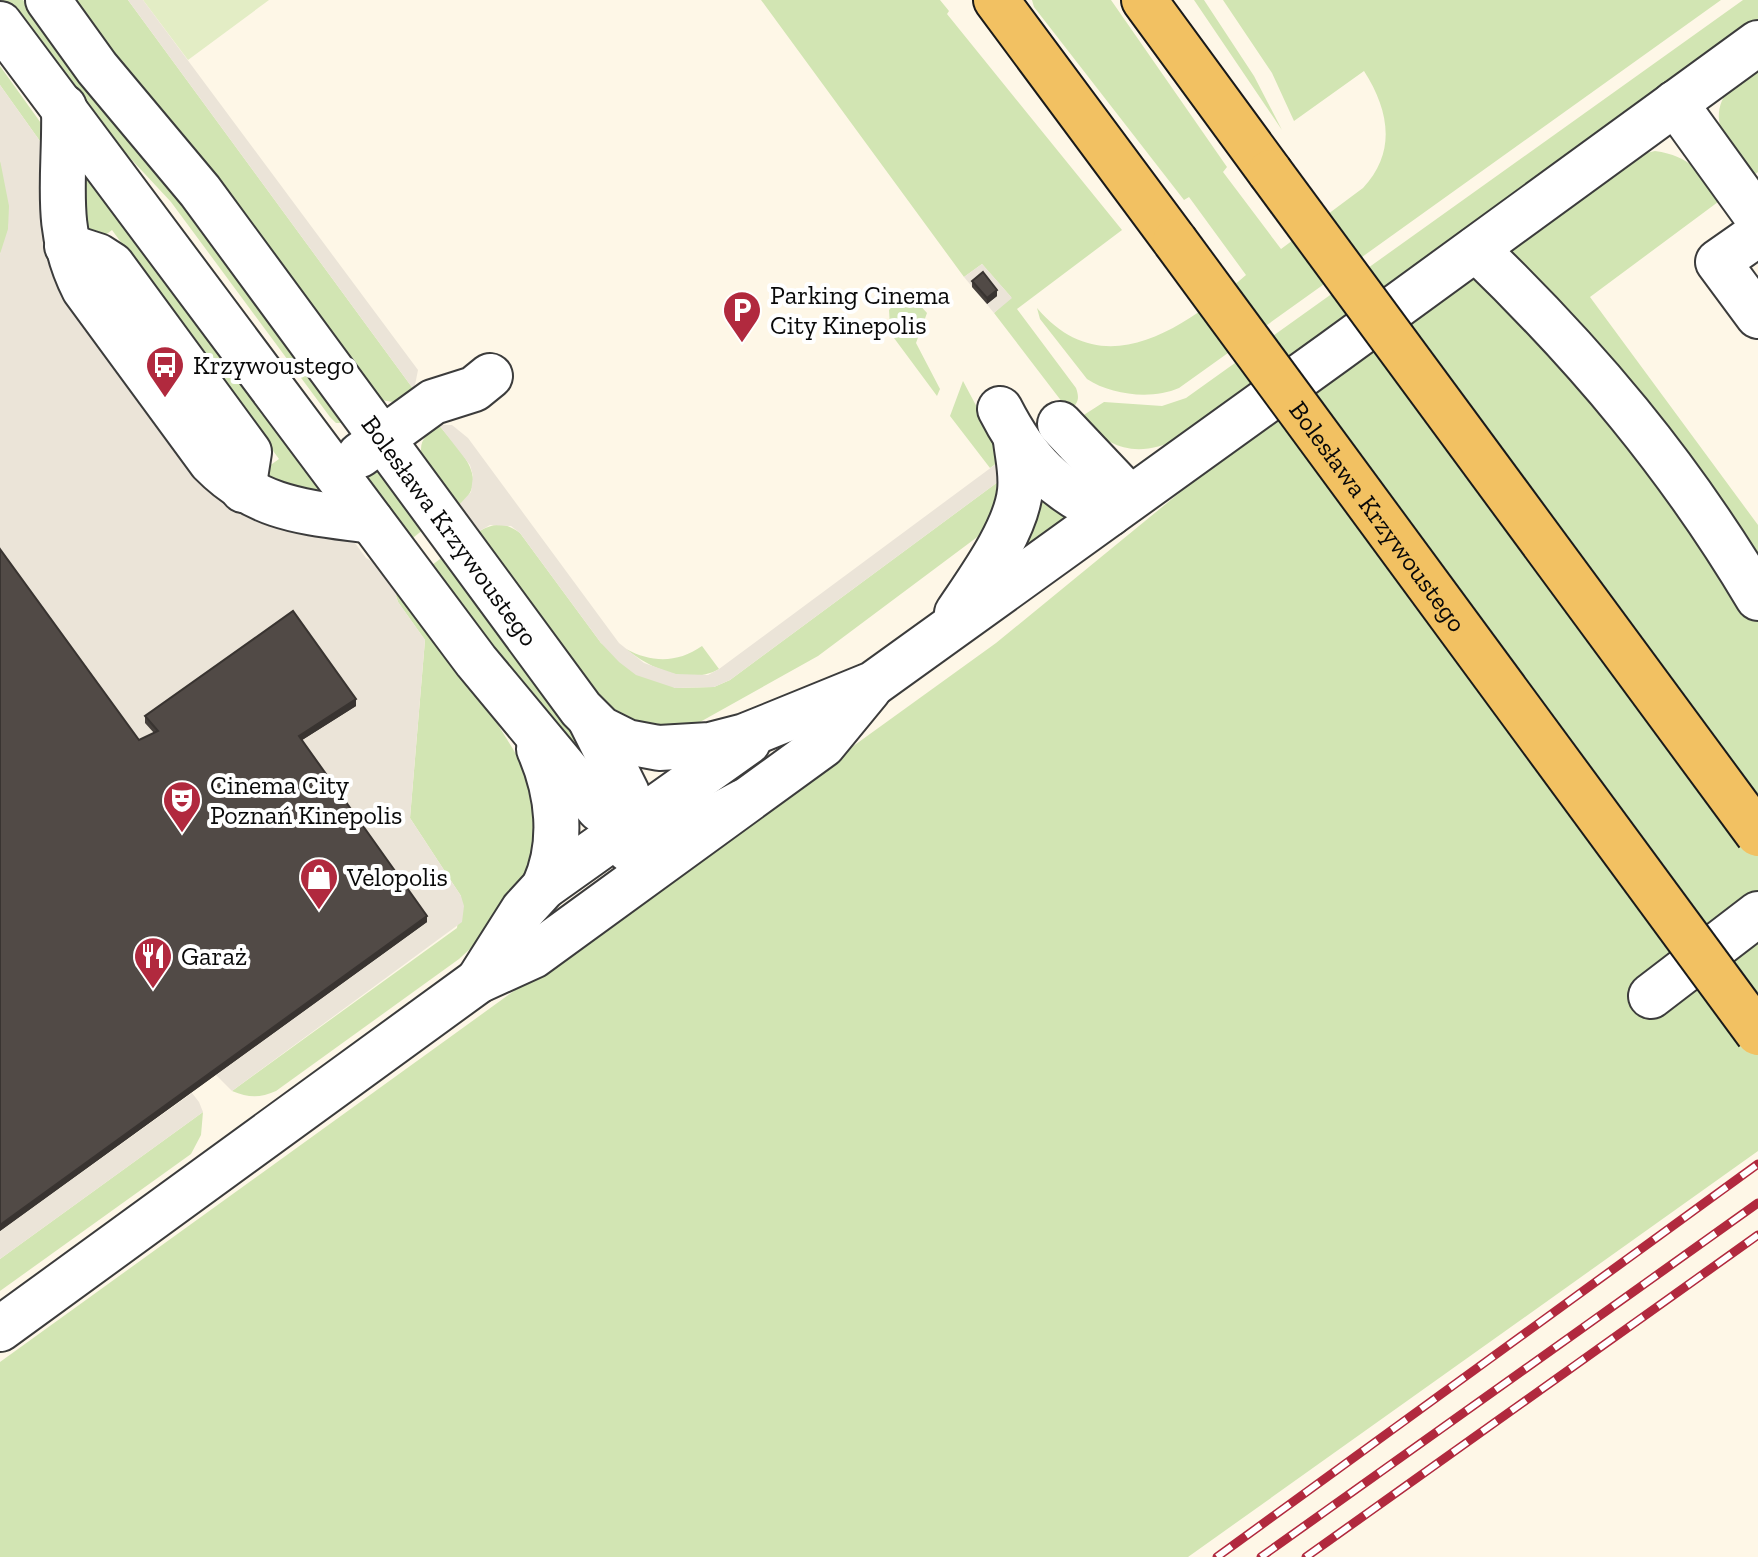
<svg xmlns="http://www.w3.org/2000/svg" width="1758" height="1557" font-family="'Zilla Slab',serif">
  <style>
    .green { fill: #d2e5b3 }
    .pitch { fill: #e3edc5 }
    .plaza { fill: #ebe4d8 }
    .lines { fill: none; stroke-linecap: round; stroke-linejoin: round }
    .minor-casing { stroke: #3c3c3c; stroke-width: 48 }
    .major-casing { stroke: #1a1a1a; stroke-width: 48 }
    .minor { stroke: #fff; stroke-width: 44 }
    .major { stroke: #f2c162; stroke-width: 44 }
    .rail-casing { stroke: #b1293e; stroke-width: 9 }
    .rail { stroke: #fff; stroke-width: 6; stroke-dasharray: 18; stroke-linecap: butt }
    .major-bridge-casing { stroke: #1a1a1a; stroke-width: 48; stroke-linecap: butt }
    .major-bridge { stroke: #f2c162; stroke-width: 44 }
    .wall { fill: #46403c }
    .shaded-wall { fill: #393431 }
    .building { fill: #514a46; stroke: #393431; stroke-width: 2 }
    .labels { text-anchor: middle; stroke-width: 8; stroke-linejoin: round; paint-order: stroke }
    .poi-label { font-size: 26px; fill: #090909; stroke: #fff; text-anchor: start }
    .street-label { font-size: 26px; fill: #090909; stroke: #fff }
  </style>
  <rect width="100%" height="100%" fill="#fef7e7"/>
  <!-- green -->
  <path class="green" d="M1,0H23L80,79L182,199L343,423H336L330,417L171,202L63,86Z
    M71,0H128L414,390L399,403L381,400L111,55Z
    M761,0H940L949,11L947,14L1122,230L1017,309L1076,388C1080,399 1078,404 1069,411L994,313L1011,297L982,264L964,277Z
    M1032,0H1111L1227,167L1223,172L1281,249L1363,188C1397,152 1389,110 1364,71L1294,121L1272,73L1223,0H1721L1179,388C1152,400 1111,395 1087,379L1040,319L1037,308C1104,387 1185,327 1246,275L1189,197L1184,200L1034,7Z
    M1194,0H1204L1254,76L1282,130Z
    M1743,0H1758V19L1184,437C1135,459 1117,450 1076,420L1104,402L1162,406L1186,398Z
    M0,66L43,126L47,151L0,85Z
    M1758,66V172L1749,179C1730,151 1702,117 1732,86C1740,78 1750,72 1758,66Z
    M1655,151C1691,156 1700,173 1722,199L1590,297L1758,525V1151L1188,1557H0V1362L996,643L1222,458L1638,155Z
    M82,153L339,502L258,474L279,459L112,230L91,246L85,237Z
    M0,160C10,187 15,229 0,254Z
    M897,301L918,303L927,313L916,343L940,389L937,396L894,338L890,327L889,310Z
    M963,381L1004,458L990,468L950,416Z
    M439,425C458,450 494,479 457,507L423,460C417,442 425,435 439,425Z
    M372,470H378L424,529L409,541L366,479Z
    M1010,473L992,526L818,656L700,722L675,729L626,720L608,708L592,691L476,533C493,523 504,521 520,533L601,643L675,688L714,687L730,680Z
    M1030,488L1071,515L1020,553Z
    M444,556L603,771L619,805L428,568Z
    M399,587L442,634L532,780L544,811L521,902L459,959L276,1091C260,1098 249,1098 232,1091L457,928L461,896L410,818L425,640L398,602L396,596Z
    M702,646L719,669C689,686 651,669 626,649C652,663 678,663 702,646Z
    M203,1112L201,1135L191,1154L0,1291V1259Z"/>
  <!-- pitch -->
  <path class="pitch" d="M143,0H269L188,60Z"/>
  <!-- plaza -->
  <path class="plaza" d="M128,0H143L418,370L414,390Z
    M0,85L47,151L50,174L211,486L347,532L366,558L375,563L380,562L399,587L396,596L398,602L425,640L410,818L461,896L464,906L462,922L232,1091L216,1075L427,922L158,737L139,746L0,555V254L8,229L9,206L0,160Z
    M982,264L1012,298L994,313L964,277Z
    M439,425H452L468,438L619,643L644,663L676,674L708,675L719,669L1004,458L1010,473L730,680L714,687L675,688L636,675L619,662L601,643L520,533L511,526L490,525L476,533L457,507L471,492L473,476L470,465Z
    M192,1093L199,1102L203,1112L0,1259V1231Z"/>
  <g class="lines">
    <defs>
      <g id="minor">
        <path id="s1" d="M48,0L97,68L200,191L581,709L601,729L627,742L659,748L710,745L745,736L873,684L1334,352L1758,43"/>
        <path d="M0,24L476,661L599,809L629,826L675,828L711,819L743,802"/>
        <path d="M1675,103L1758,218"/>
        <path d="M64,107C66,175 52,226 84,289L211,462C259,511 307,512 371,521"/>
        <path d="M1758,234L1718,262L1758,316"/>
        <path d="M67,246L98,256L112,265L249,452L243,490"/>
        <path d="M1476,249C1587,356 1679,465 1758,598"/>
        <path d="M1000,409C1026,460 1055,491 1109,514"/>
        <path d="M1060,424L1130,498"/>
        <path d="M360,455L433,402L474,389L490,376"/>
        <path d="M957,613C979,580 1016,530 1020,491C1022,473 1018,458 1016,441"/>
        <path d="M591,721L627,793L629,850"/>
        <path d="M539,749C558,792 564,843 544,887"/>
        <path d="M478,981L523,910L544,887L748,742"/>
        <path d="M1651,996L1758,914"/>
        <path d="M0,1329L478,981L533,956L823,745L869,689"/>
      </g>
      <path id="major" d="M996,0L1175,241
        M1144,0L1270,172"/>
    </defs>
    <!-- minor casing -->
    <use href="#minor" class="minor-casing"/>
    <!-- major casing -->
    <use href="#major" class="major-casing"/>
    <!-- minor -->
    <use href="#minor" class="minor"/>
    <!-- major -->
    <use href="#major" class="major"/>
    <defs>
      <path id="rail" d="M1217,1557L1758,1164
        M1261,1557L1758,1203
        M1306,1557L1758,1235"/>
    </defs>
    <!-- rail casing -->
    <use href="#rail" class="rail-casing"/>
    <!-- rail -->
    <use href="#rail" class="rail"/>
    <defs>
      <g id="major-bridge">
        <path d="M1270,172L1758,834"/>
        <path id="s2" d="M1175,241L1758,1033"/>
      </g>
    </defs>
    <!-- major-bridge casing -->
    <use href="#major-bridge" class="major-bridge-casing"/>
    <!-- major-bridge -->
    <use href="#major-bridge" class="major-bridge"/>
  </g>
  <!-- wall -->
  <path class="wall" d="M972,281L997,296L987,304L972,287Z
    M0,549L139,740L154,733L145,723V716L356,706L302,740L427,922L0,1231Z"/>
  <!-- shaded-wall -->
  <path class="shaded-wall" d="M997,290V296L987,304V298Z
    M356,699V706L299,742V736Z
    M427,916V922L0,1231V1225Z"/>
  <!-- building -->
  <path class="building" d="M983,272L997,290L987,298L972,281Z
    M0,549L139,740L158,731L145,716L293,611L356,699L299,736L427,916L0,1225Z"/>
  <!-- icons -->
  <defs>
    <symbol id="parking-pin" viewBox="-11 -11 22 30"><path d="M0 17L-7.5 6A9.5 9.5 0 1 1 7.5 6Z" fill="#b1293e" stroke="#fff"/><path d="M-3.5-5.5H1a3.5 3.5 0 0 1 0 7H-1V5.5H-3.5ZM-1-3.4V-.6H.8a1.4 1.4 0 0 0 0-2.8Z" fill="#fff"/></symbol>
    <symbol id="bus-pin" viewBox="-11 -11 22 30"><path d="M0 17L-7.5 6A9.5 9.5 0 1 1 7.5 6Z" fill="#b1293e" stroke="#fff"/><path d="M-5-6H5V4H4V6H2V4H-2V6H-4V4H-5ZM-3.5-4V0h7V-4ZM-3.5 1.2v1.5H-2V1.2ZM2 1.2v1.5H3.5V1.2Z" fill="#fff"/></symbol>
    <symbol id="theatre-pin" viewBox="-11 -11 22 30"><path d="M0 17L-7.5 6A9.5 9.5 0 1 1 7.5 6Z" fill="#b1293e" stroke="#fff"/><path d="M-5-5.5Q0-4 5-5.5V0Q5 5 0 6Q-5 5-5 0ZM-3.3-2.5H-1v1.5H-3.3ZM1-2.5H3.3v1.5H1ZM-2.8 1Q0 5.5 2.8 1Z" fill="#fff"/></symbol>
    <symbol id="shop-pin" viewBox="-11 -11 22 30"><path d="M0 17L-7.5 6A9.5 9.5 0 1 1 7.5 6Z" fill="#b1293e" stroke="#fff"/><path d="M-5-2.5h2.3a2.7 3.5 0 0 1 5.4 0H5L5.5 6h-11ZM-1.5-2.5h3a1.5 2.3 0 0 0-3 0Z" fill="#fff"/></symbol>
    <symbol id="restaurant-pin" viewBox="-11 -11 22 30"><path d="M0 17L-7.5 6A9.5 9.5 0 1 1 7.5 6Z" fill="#b1293e" stroke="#fff"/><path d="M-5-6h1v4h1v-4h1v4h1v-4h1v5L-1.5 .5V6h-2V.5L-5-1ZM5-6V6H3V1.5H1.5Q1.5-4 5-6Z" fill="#fff"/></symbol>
  </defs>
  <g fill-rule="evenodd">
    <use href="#parking-pin" x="720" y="288" width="44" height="60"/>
    <use href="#bus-pin" x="143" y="343" width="44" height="60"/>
    <use href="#theatre-pin" x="160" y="778" width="44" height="60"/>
    <use href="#shop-pin" x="297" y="855" width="44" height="60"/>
    <use href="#restaurant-pin" x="131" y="934" width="44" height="60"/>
  </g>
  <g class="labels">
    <!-- poi labels -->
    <g class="poi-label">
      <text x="770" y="304">Parking Cinema<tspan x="770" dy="30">City Kinepolis</tspan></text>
      <text x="193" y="374">Krzywoustego</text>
      <text x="210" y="794">Cinema City<tspan x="210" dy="30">Poznań Kinepolis</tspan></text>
      <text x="347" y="886">Velopolis</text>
      <text x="181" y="965">Garaż</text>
    </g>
    <!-- street labels -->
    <g class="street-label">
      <text dy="9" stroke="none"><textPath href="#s2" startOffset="342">Bolesława Krzywoustego</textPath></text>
      <text dy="9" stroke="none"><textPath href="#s1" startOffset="666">Bolesława Krzywoustego</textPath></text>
    </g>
  </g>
</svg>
